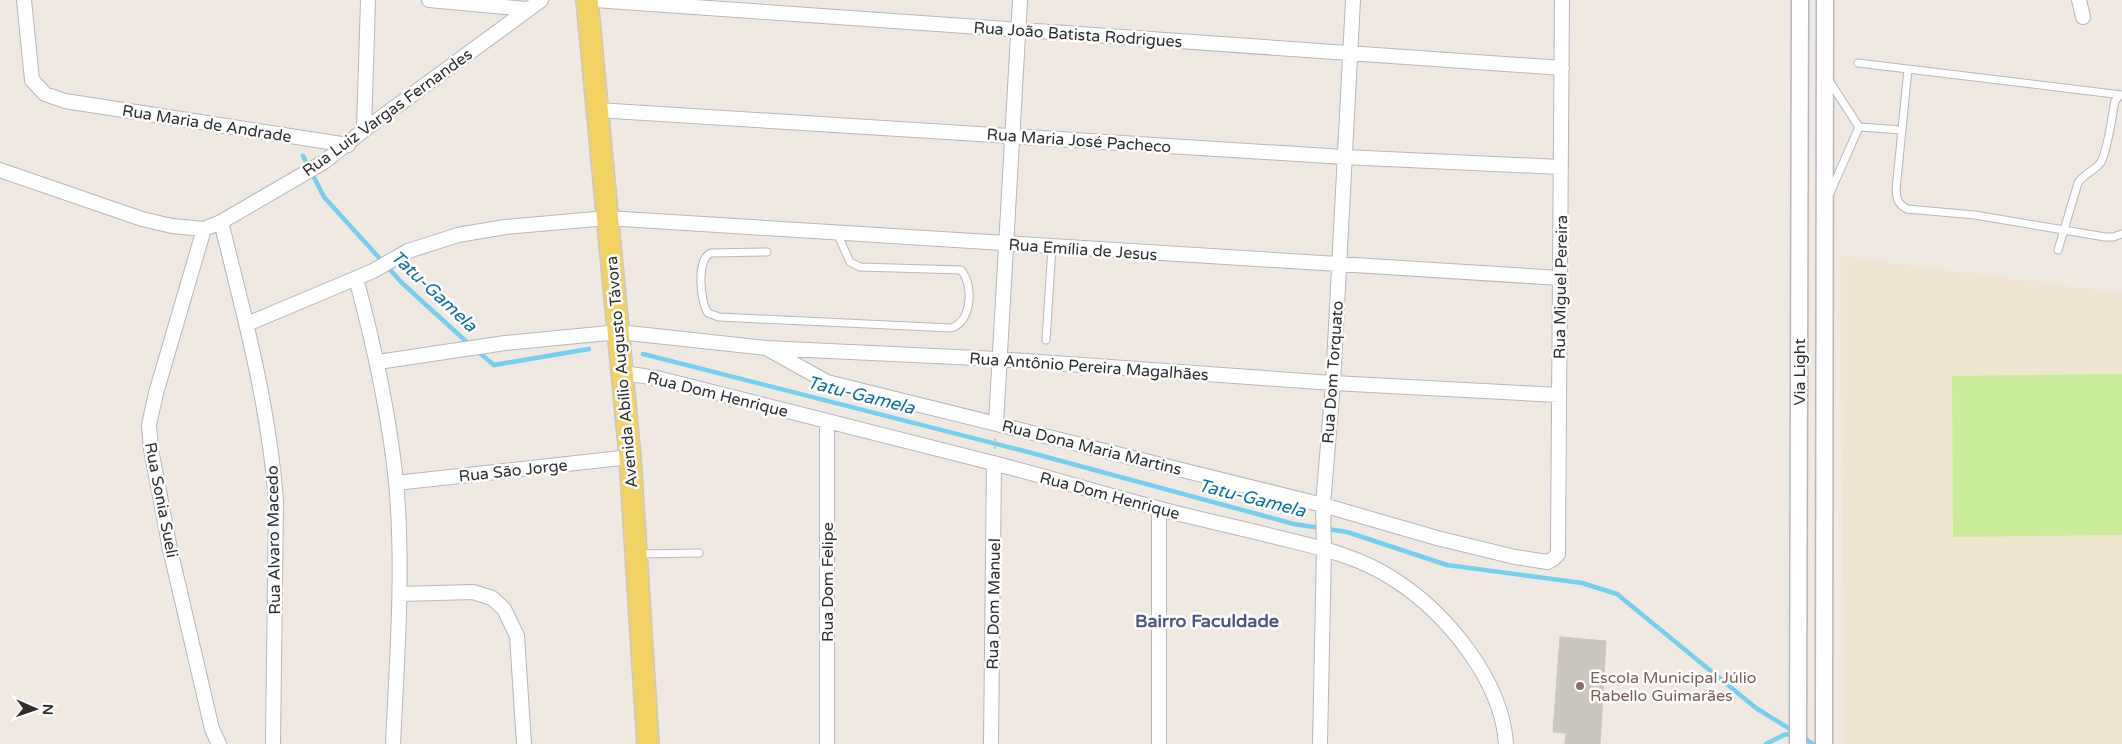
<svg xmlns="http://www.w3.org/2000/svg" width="2122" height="744" font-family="'Varela Round',sans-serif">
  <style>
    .education { fill: #f0e6d1 }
    .pitch { fill: #c9ec9a }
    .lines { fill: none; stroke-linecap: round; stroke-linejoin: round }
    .stream { stroke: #75cff0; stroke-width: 4.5 }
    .building { fill: #cbc7bf; stroke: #cbc5ba }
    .service-casing { stroke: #b4b7c1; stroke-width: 9 }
    .minor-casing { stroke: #b4b7c1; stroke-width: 16 }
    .tertiary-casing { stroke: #b4b7c1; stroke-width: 19 }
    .primary-casing { stroke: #c9c9c9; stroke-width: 24 }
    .path { stroke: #c9c9c9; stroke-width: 2.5; stroke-dasharray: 4 2.5; stroke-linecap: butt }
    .service { stroke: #fff; stroke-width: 7 }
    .minor { stroke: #fff; stroke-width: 14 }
    .tertiary { stroke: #fff; stroke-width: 16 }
    .primary { stroke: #f2d163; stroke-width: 21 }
    .education-dot { fill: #8d6e63; stroke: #fff; stroke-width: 2 }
    .labels { text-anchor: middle; stroke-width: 5; stroke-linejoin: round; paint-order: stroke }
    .street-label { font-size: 16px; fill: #2e2e2e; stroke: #fff }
    .education-label { font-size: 16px; fill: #785e54; stroke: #fff; text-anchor: start }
    .water-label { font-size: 18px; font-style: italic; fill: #0d6fa3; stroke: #fff }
    .neighbourhood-label { font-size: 18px; font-weight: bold; fill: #4d5680; stroke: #fff }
  </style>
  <rect width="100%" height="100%" fill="#efe9e1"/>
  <!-- education -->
  <path class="education" d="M1841,256L2122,293V744H1843Z"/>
  <!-- pitch -->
  <path class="pitch" d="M2122,374V535L1953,537L1952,376Z"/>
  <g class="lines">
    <!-- stream -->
    <path class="stream" d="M303,156L324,197L402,283L469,344
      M477,351L494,365L589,349
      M643,354L1028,452L1294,524L1347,532L1447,565L1582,583L1617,594L1756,708L1793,731
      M1802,737L1813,744
      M1766,744L1786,734L1794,737"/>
  </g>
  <!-- building -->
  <path class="building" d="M1560,637L1606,641L1600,744H1565L1566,733L1553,732Z"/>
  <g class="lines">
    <defs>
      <path id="service" d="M1858,63L2122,95
        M1908,69L1896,190C1897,200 1898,204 1907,209L1975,215L2105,237H2113L2122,234
        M1828,79L1859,127
        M1859,127L1902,130
        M1830,193L1859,127
        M2058,250L2078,183C2084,173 2095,171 2101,162C2108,149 2112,116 2115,101L2120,95
        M767,252L711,253C696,259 700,302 708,313L719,317L951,328C972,322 974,285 961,270L860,267L850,262L837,233
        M1046,340L1052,247
        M639,554L699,553"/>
      <path id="minor" d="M24,0L32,80L45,94L65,101L348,145
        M429,0L526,9
        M595,0L1562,68
        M2079,0L2083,17
        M597,110L1344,157L1561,167
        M364,130L368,0
        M0,170L142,219L172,226L204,229L221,222L324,162L364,130L541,0
        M221,222C244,314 269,406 276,501L273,744
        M204,229L156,393L149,425L151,449L170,549L212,729L219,744
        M356,278C374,345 389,413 396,482C404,569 397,657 393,744
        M247,324L373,271L408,251L458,235L505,227L607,218L1560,278
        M766,348L827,382L1323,505L1437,538L1515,557L1548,562L1553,559L1558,554V543L1562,0
        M378,362L505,343L619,332L766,348L998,359L1333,383L1559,395
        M623,373L657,378C769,406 881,434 993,463C1048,477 1102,494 1157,508C1197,519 1237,527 1276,537C1317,547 1359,556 1395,580C1446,613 1502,680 1506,744
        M996,423L1020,0
        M396,483L630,457
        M400,594L473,592L492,598L504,609L517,636L524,744
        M827,744V421
        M991,744L994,463
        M1159,744V509
        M1320,744L1324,548L1323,505L1333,383L1353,0"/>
      <path id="tertiary" d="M1798,744L1800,0
        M1824,744L1825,0"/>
      <path id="primary" d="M587,0L630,457L648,744"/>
    </defs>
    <!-- service casing -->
    <use href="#service" class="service-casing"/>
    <!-- minor casing -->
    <use href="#minor" class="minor-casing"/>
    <!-- tertiary casing -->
    <use href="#tertiary" class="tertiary-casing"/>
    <!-- primary casing -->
    <use href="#primary" class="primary-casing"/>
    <!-- path -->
    <path class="path" d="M995,449V437"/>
    <!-- service -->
    <use href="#service" class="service"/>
    <!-- minor -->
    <use href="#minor" class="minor"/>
    <!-- tertiary -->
    <use href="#tertiary" class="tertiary"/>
    <!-- primary -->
    <use href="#primary" class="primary"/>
  </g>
  <!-- markers -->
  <circle class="education-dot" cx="1580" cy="686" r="5"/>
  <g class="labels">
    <!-- street labels -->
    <g class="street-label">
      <text transform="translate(1078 34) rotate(4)" y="6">Rua João Batista Rodrigues</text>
      <text transform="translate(387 112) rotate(-36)" y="6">Rua Luiz Vargas Fernandes</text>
      <text transform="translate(207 123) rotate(9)" y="6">Rua Maria de Andrade</text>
      <text transform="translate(1079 140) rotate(4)" y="6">Rua Maria José Pacheco</text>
      <text transform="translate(1083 249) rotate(4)" y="6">Rua Emília de Jesus</text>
      <text transform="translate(1560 287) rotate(-89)" y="6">Rua Miguel Pereira</text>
      <text transform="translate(1089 366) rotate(4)" y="6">Rua Antônio Pereira Magalhães</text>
      <text transform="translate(621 372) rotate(-95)" y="6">Avenida Abílio Augusto Távora</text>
      <text transform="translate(1332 372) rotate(-86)" y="6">Rua Dom Torquato</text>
      <text transform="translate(1799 372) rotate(-90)" y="6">Via Light</text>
      <text transform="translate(718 394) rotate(14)" y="6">Rua Dom Henrique</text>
      <text transform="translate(1092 447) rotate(14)" y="6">Rua Dona Maria Martins</text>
      <text transform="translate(513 470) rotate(-6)" y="6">Rua Sāo Jorge</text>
      <text transform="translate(1110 495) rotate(15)" y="6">Rua Dom Henrique</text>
      <text transform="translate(162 500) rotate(79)" y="6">Rua Sonia Sueli</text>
      <text transform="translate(273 540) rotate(-91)" y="6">Rua Alvaro Macedo</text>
      <text transform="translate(827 582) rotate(-90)" y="6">Rua Dom Felipe</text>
      <text transform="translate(993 604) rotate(-89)" y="6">Rua Dom Manuel</text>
    </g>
    <!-- education labels -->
    <g class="education-label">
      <text x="1590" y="683">Escola Municipal Júlio<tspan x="1590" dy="18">Rabello Guimarães</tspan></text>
    </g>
    <!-- water labels -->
    <g class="water-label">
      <text transform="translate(434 291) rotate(43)" y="6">Tatu-Gamela</text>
      <text transform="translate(861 395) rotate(14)" y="6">Tatu-Gamela</text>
      <text transform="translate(1252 498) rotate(14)" y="6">Tatu-Gamela</text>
    </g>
    <!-- neighbourhood labels -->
    <g class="neighbourhood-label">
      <text x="1207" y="627">Bairro Faculdade</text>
    </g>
  </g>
  <!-- north arrow -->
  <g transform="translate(35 709) rotate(92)" stroke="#ffffff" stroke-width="4" paint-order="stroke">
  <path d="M0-4L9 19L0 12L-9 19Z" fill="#2e2e2e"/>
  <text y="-8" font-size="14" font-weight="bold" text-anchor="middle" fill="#2e2e2e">N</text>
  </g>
</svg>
